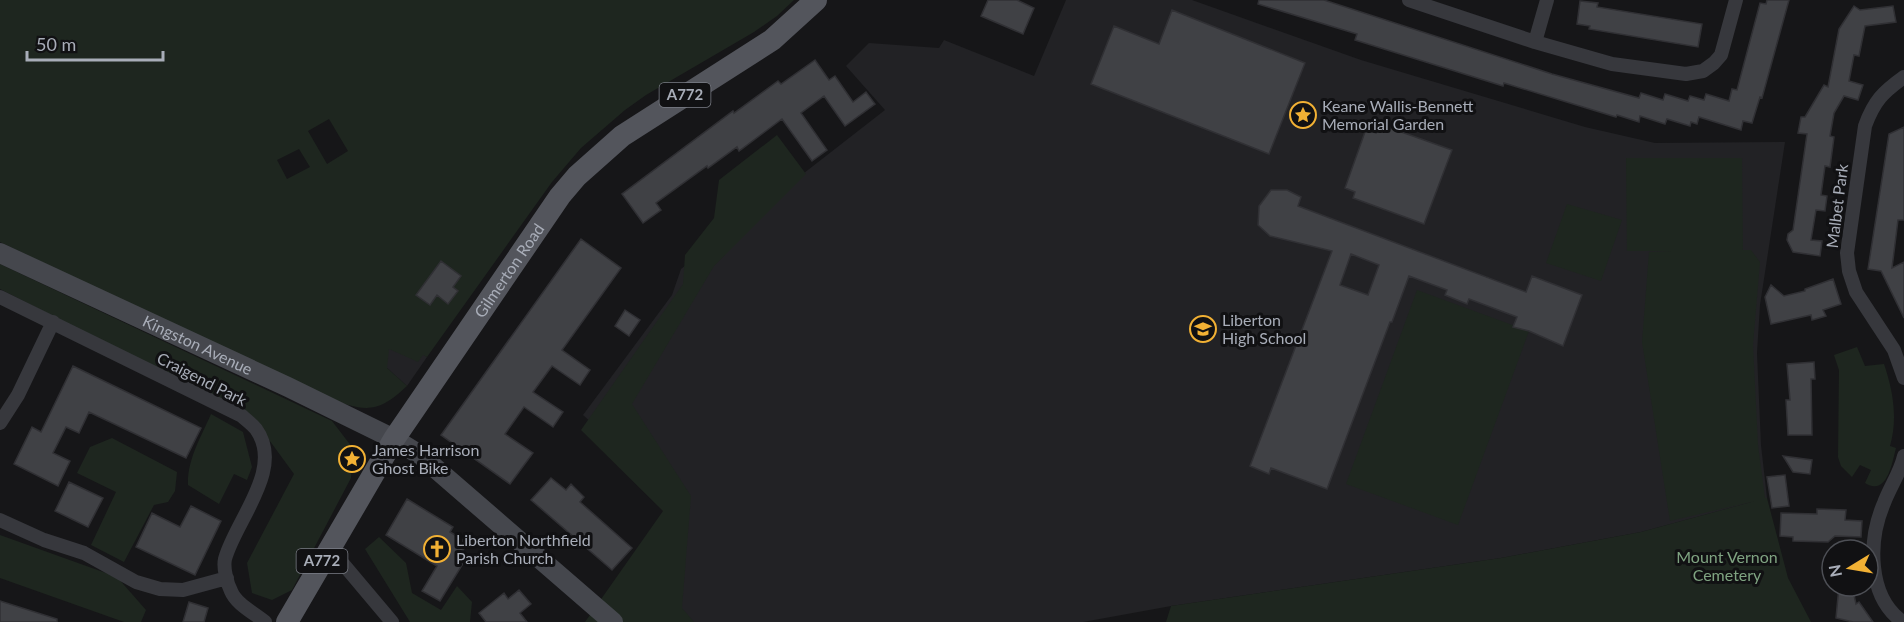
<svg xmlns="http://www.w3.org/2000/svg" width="1904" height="622" font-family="Lato,sans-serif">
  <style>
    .built { fill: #222225 }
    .green { fill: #1e261f; fill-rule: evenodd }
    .building { fill: #404145; stroke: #303034; stroke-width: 1.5; fill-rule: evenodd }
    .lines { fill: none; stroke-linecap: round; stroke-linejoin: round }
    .street { stroke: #37383d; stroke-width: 14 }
    .secondary { stroke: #45474d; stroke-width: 20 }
    .primary { stroke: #53555c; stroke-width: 22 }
    .labels { text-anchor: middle; stroke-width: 6; stroke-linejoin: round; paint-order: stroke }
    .shield { fill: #111113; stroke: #7b7e86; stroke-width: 1.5 }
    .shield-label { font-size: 15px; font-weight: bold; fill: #a8adb8 }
    .poi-label { font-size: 16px; fill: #a8adb8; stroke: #111113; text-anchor: start }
    .street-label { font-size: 16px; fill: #a8adb8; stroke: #111113 }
    .park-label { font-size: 16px; fill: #7fa381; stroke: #111113 }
  </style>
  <rect width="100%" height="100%" fill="#161618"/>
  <!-- built -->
  <path class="built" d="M1066,0H1192L1361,60L1585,127L1655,143L1785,142L1760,305L1757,353L1761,445L1767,498L1641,532L1501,558L1171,606L1083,622H667L675,499L583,415L672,295L681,269L885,110L846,66L869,43L939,48L944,40L1034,76Z
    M395,333L427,357L407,386L377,359Z"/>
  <!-- green -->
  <path class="green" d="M0,0H794L777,16L754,32L646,95L625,110L581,148L552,182L427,357L423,355L418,362L389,349L387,368L407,386C376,415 365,411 327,398L0,242ZM329,119L348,151L327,164L308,131ZM299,149L310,167L287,179L277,160Z
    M777,135L806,174L714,266L632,404L691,496L682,608L694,622H585L663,511L581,430L683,284L685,255L714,218L719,180Z
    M1626,158H1742L1743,250H1751L1760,262L1753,345L1758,445L1765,498H1767L1788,578L1811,622H1166L1171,606L1501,558L1641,532L1755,501L1670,521L1642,342L1649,252L1671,251H1627Z
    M1567,204L1622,220L1601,281L1546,263Z
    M0,264L332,421L352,447L351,478L292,590L272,600L252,593L247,563L294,474L253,418L0,289Z
    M1417,290L1529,331L1458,525L1346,484Z
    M1857,347L1865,366L1884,364C1893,390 1898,419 1890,446L1896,448C1892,463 1887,497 1865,483L1871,470L1860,465L1852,477L1841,466L1838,457L1839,370L1834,355Z
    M211,414L243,432L252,467L247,480L234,474L219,504L188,485C187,460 201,437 211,414Z
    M112,438L177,472L175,491L168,502L154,505L124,562L91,545L116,492L77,473L90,447Z
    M0,535L117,577L146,610L141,622H124L0,578Z
    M379,537L406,563L412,593L441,610L457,586L472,602L470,622H410L365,549Z"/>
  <!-- building -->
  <path class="building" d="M988,0H1017L1034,8L1023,34L981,16Z
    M1259,0H1324L1552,74L1639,98L1641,93L1663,100L1665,94L1688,101L1690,96L1704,100L1706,94L1729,101L1732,89L1737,90L1760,3L1766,4L1767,0H1789L1762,98L1760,97L1752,123L1743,121L1741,130L1699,117L1697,124L1691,122L1690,126L1667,119L1665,124L1640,116L1639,122L1617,115L1616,117L1504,83L1503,86L1355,40L1357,34L1258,4Z
    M1580,1L1598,3L1597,7L1702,24L1698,47L1589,29L1590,26L1577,24Z
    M1854,6L1860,10L1893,6L1896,22L1865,26L1859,56L1854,55L1849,81L1863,85L1858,100L1844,96L1834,113L1830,136L1834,137L1830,167L1825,166L1821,195L1827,196L1825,211L1816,210L1811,240L1822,241L1820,256L1793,252L1787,240L1788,234L1793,230L1807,134L1798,133L1801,117H1805L1824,85L1828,87L1839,29Z
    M1172,10L1305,63L1269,154L1091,84L1114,26L1159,44Z
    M815,60L829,80L835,76L853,102L866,92L875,104L845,126L824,96L801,113L827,150L812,161L782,119L739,151L737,147L708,168L707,166L656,203L661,210L643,223L622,194L733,111L734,113L778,81L781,84Z
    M1379,124L1452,150L1424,224L1353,198L1355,192L1345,188L1366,129L1376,133Z
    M1904,127V220H1898L1892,268L1904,262V318L1881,271L1868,269L1889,134Z
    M1271,190H1287L1301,197L1298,206L1526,292L1532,276L1582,295L1563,346L1529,331L1513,327L1517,317L1469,299L1467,304L1445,295L1447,290L1409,276L1392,322H1390L1327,489L1271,468L1269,474L1250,466L1332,251L1270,236L1258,225L1259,206ZM1351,254L1379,265L1368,295L1340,285Z
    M581,239L621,268L562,350L590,370L580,385L552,366L533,392L563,412L553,427L524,407L505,434L533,453L510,484L441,435Z
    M441,261L461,276L453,287L458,291L448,304L437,295L430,305L416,295Z
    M1833,279L1841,304L1823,310L1826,316L1812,320L1811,315L1771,324L1765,297L1771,285L1784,296L1805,291V289Z
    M625,310L640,320L629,336L615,326Z
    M1814,362L1815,379H1811L1812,435H1788L1786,400H1790L1787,364Z
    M73,366L201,428L186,458L89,412L79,433L66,427L53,453L70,461L58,486L14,464L32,427L41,432Z
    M1783,456L1812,460L1810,474L1793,472Z
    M1785,475L1789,506L1772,508L1767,477Z
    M551,478L566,490L571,484L584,497L580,502L632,548L612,570L531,500Z
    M69,482L103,498L88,527L55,511Z
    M407,499L453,527L450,532L468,543L458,557L464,562L440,601L422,591L437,566L386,535Z
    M191,506L221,521L195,575L136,547L152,513L180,527Z
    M1817,509L1846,510L1845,520L1862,521L1861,537L1835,536L1828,542L1793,541V537L1780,536L1781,513L1817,514Z
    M1839,586H1852L1856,604L1859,602L1873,622H1853L1836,618Z
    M519,590L531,604L520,613L527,622H486L479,613L504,593L508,599Z
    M0,601L57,619V622H0Z
    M189,602L208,608L204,622H183Z"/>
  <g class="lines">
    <!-- street -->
    <path class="street" d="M1409,0L1535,42L1612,64L1686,74L1703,71L1714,63L1721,55L1736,0
      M1535,42L1547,0
      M1904,77C1883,92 1874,101 1865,126L1847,253L1849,271L1856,292L1894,350L1904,378
      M0,297L242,416C246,420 252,424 256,429C285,469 235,521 225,559C223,568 227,583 231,591C236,604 254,613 265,622
      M0,423L18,395L53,322
      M0,520L44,540L84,553L136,582L160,589L183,590L227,578
      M328,552L344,565L392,622
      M1903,622C1867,597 1868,540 1884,503C1890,487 1900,473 1904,456"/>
    <!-- secondary -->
    <path class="secondary" id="s1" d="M0,253L288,387L394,439L420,455L613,622"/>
    <!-- primary -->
    <path class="primary" id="s2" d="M287,622L394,439L560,196L577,176L622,136L772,40L816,0"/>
  </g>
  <!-- icons -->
  <defs>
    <symbol id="sight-ring" viewBox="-11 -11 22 22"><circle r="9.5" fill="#111113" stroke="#f2b134" stroke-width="1.5"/><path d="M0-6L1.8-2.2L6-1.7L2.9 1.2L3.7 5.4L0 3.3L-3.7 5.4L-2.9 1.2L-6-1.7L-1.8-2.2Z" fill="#f2b134"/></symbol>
    <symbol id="school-ring" viewBox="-11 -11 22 22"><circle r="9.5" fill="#111113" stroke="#f2b134" stroke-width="1.5"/><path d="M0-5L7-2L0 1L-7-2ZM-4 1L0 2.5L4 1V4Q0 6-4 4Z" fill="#f2b134"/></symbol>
    <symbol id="church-ring" viewBox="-11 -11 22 22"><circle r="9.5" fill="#111113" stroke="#f2b134" stroke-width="1.5"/><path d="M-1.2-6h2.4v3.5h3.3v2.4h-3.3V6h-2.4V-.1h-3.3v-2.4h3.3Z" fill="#f2b134"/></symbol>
  </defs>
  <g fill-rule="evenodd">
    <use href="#sight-ring" x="1288" y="100" width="30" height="30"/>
    <use href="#school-ring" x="1188" y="314" width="30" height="30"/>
    <use href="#sight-ring" x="337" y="444" width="30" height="30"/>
    <use href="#church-ring" x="422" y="534" width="30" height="30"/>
  </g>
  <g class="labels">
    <!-- shield labels -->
    <g class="shield">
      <rect x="659.5" y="83" width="51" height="24" rx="4.5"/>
      <rect x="296.5" y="549" width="51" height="24" rx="4.5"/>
    </g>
    <g class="shield-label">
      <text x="685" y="100">A772</text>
      <text x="322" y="566">A772</text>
    </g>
    <!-- poi labels -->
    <g class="poi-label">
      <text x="1322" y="112">Keane Wallis-Bennett<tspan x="1322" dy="18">Memorial Garden</tspan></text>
      <text x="1222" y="326">Liberton<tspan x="1222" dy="18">High School</tspan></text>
      <text x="372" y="456">James Harrison<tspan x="372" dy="18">Ghost Bike</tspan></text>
      <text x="456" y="546">Liberton Northfield<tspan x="456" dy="18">Parish Church</tspan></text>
    </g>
    <!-- street labels -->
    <g class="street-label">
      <text transform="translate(1837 206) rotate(-83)" y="6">Malbet Park</text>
      <text dy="6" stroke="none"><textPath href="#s2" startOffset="416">Gilmerton Road</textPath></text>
      <text dy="6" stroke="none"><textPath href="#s1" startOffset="218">Kingston Avenue</textPath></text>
      <text transform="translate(202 379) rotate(27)" y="6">Craigend Park</text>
    </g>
    <!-- park labels -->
    <g class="park-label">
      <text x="1727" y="563">Mount Vernon<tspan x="1727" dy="18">Cemetery</tspan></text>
    </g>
  </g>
  <!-- north arrow -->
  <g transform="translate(1850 568) rotate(259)"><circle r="28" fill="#111113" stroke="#4d4f55" stroke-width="1.5"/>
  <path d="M0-4.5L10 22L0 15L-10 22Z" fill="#f2b134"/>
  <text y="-9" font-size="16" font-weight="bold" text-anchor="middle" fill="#a8adb8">N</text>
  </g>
  <!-- scale -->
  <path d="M27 51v9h136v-9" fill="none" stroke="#a8adb8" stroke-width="3"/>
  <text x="36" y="51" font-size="18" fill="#a8adb8" stroke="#111113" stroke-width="4.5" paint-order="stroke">50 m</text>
</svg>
